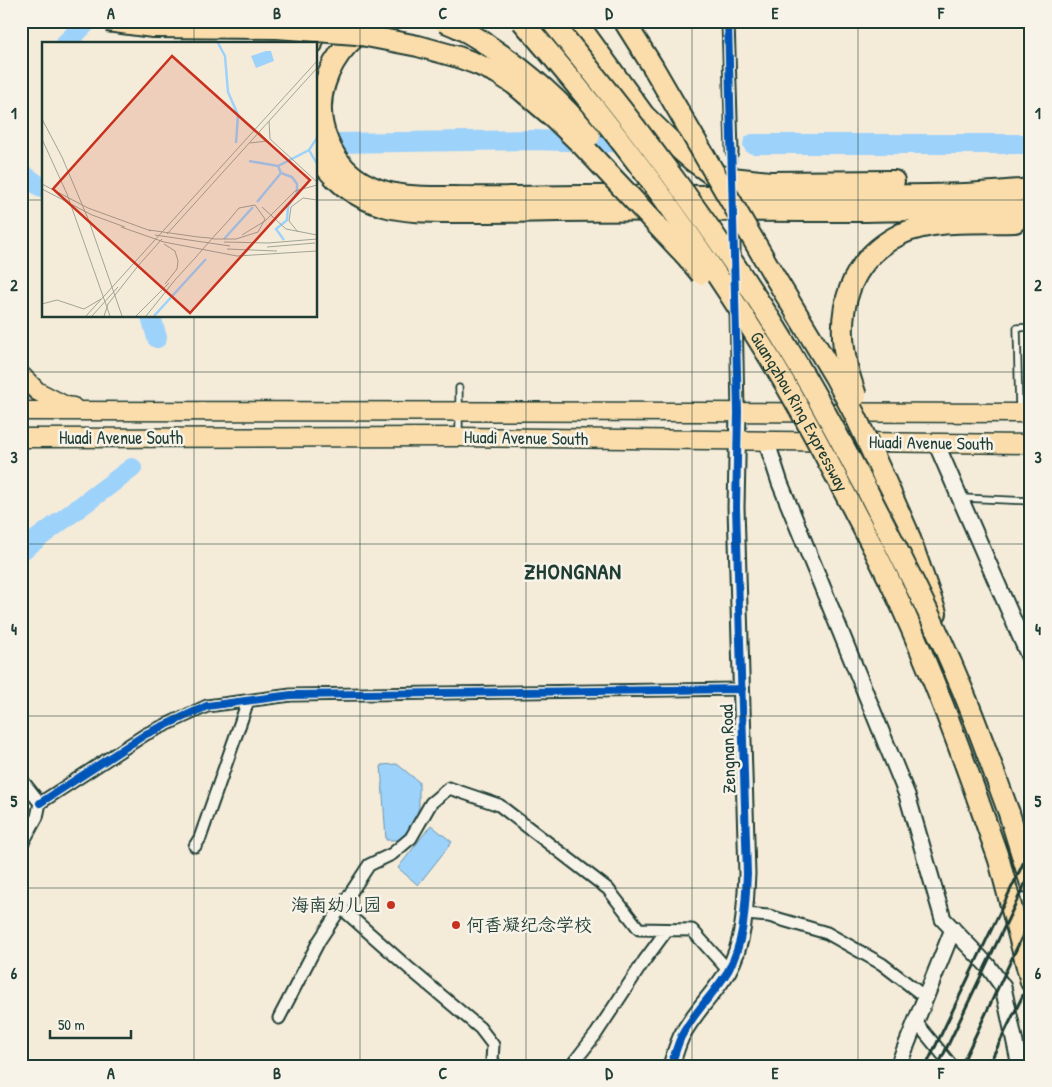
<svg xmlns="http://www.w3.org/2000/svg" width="1052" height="1087" font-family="'Patrick Hand','LXGW WenKai TC',sans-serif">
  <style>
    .water { fill: #9dd2fb; stroke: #6b96ab }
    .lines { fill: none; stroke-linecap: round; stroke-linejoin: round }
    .river { stroke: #9dd2fb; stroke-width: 20 }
    .street-tunnel { stroke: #cac8b8; stroke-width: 11; stroke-dasharray: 11 5.5; stroke-linecap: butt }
    .lane-casing { stroke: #1f3d34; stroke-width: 9 }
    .street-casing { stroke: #1f3d34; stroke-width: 15 }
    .secondary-casing { stroke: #1f3d34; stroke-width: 19 }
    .primary-casing { stroke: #1f3d34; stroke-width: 21 }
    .highway-casing { stroke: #1f3d34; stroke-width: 24 }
    .lane { stroke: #f7f3e8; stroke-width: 5.5 }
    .street { stroke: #f7f3e8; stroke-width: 11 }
    .secondary { stroke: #f7f3e8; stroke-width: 15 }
    .primary { stroke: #fbddab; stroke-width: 18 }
    .highway { stroke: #fbddab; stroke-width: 20 }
    .rail { stroke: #1f3d34; stroke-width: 3 }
    .highway-bridge-casing { stroke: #1f3d34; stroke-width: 24; stroke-linecap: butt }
    .highway-bridge { stroke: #fbddab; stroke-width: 20 }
    .cycleway-casing { stroke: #f7f3e8; stroke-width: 11 }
    .cycleway { stroke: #0057b8; stroke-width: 8 }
    .grid { fill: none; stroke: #1f3d34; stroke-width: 1; stroke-opacity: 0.55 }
    .poi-dot { fill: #c8321e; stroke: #f7f3e8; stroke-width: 2 }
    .labels { text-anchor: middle; stroke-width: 5; stroke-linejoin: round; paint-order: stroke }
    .street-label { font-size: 18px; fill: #1f3d34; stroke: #f7f3e8 }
    .poi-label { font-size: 18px; fill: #1f3d34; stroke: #f7f3e8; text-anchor: end }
    .district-label { font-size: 22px; font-weight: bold; letter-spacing: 1px; fill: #1f3d34; stroke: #f7f3e8 }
    .inset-river { fill: none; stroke: #9dd2fb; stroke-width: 2.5 }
    .inset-road { fill: none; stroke: #9fa597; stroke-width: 1 }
    .view { fill: #c8321e; fill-opacity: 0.15; stroke: #c8321e; stroke-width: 2.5 }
    .inset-edge { fill: none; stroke: #1f3d34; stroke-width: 2.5 }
    .neatline { fill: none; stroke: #1f3d34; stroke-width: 2 }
    .grid-label { font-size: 16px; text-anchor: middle; font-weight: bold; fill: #1f3d34 }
  </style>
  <rect width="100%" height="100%" fill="#f5ebd9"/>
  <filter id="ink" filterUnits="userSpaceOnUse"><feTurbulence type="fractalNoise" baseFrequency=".02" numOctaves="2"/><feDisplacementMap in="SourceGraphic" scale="10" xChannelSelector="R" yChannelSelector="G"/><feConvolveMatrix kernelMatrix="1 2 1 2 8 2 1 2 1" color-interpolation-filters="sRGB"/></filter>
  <g filter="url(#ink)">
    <!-- water -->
    <path class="water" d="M397,764L419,782V807L415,820L401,840H386L381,765Z
      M431,825L452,842L418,885L398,868Z"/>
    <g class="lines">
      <!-- river -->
      <path class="river" d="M65,44L88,21
        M336,143L531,140L636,143
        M753,144H1031
        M21,173L44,189
        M151,316L157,338
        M21,551L132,468"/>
      <!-- street-tunnel -->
      <path class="street-tunnel" d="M732,152L733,183
        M733,211L734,238"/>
      <defs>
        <path id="lane" d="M459,388V435
          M1019,411L1017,328L1031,327
          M962,498L1031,501"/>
        <path id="street" d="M728,21L732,152
          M734,238V261
          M736,309L738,412
          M21,779L40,803L37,817L21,846
          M40,803L146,734L207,706L291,695L742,689
          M195,846L200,838L248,701
          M341,908L411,970L480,1028L493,1045L492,1060L496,1066
          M745,914L769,916L827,933L882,964L925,997
          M279,1018L319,941L369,865L392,854L411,838L431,803L449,788L499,805L608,889L639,929L692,930L728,970
          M916,1022L952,1066
          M571,1066L596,1034L644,961L667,930"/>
        <path id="secondary" d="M766,440L780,483L907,795L943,919L988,966L1003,987L1020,1066
          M936,443L1031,661
          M671,1066C674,1056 677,1046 681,1037C693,1013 714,994 728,971C745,941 745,907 747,874L736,507L738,412
          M898,1066L953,929"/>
        <path id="primary" d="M21,375L37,391L66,406L73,407
          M21,411C358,413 694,410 1031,413
          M21,438L459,437L1031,444"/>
        <path id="highway" d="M383,21C355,31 334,55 325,83C312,122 332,169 370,186C395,198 424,197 452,197C496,198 539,196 583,196C711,195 838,198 965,194C987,193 1009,191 1031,189
          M576,21L644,115L679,149L693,161L711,174L732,178L770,182L894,181
          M312,44L314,21
          M316,151C329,179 355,198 384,206C406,212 429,212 452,212C487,212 523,212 558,211C659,210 760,211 861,211C893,210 926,210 959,209C983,209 1007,208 1031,211
          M901,234C934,219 980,223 1015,222
          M884,478L907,530L936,613
          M1009,813L1031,884
          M985,820L999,860L1031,982"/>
      </defs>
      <!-- lane casing -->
      <use href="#lane" class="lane-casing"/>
      <!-- street casing -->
      <use href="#street" class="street-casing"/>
      <!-- secondary casing -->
      <use href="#secondary" class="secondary-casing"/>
      <!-- primary casing -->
      <use href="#primary" class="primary-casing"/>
      <!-- highway casing -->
      <use href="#highway" class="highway-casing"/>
      <!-- lane -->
      <use href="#lane" class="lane"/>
      <!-- street -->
      <use href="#street" class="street"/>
      <!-- secondary -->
      <use href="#secondary" class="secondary"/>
      <!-- primary -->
      <use href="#primary" class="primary"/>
      <!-- highway -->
      <use href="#highway" class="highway"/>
      <!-- rail -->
      <path class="rail" d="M926,1066L1031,847
        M938,1066L1031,871
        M961,1066L1031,918
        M988,1066L1031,979"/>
      <defs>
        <g id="highway-bridge">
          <path d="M107,21L153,27L277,28L356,34L418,46L458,57L477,64L497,73L514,84L554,118L582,145L687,257L701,274"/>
          <path d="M443,21C462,28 480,39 496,51C532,75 562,103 590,136"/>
          <path id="s1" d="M522,21C610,122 691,230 761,344C794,396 823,451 852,507C866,534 881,562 894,590C929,665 958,742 985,820"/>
          <path d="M551,21C642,132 729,247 801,370C825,410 846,451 868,492C900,555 933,618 960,684C978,726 993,770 1009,813"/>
          <path d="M624,21L653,67L776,279L835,377L856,417L884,478"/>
          <path d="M856,396C853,386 849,376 847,366C835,312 848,260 901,234"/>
        </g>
      </defs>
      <!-- highway-bridge casing -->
      <use href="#highway-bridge" class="highway-bridge-casing"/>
      <!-- highway-bridge -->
      <use href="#highway-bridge" class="highway-bridge"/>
      <defs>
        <path id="cycleway" d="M40,803L146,734L207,706L291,695L742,689
          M671,1066C674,1056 677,1046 681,1037C693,1013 714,994 728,971C745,941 745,907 747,874L736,507L738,412L728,21"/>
      </defs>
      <!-- cycleway casing -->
      <use href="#cycleway" class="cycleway-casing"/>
      <!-- cycleway -->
      <use href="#cycleway" class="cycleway"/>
    </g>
  </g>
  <!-- grid -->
  <path class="grid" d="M194,21V44M360,21V1066M526,21V1066M692,21V1066M858,21V1066M21,200H44M316,200H1031M194,316V1066M21,372H1031M21,544H1031M21,716H1031M21,888H1031"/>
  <!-- markers -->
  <g class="poi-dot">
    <circle cx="391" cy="905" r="5"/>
    <circle cx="456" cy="925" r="5"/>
  </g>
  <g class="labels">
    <!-- street labels -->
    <g class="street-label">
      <text dy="6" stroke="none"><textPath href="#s1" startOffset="480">Guangzhou Ring Expressway</textPath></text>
      <text x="121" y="444">Huadi Avenue South</text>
      <text transform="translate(526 438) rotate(1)" y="6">Huadi Avenue South</text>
      <text transform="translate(931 443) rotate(1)" y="6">Huadi Avenue South</text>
      <text transform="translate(728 749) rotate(-92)" y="6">Zengnan Road</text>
    </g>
    <!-- poi labels -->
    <g class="poi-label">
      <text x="381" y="911">海南幼儿园</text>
      <text x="466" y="931" text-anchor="start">何香凝纪念学校</text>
    </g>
    <!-- district labels -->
    <g class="district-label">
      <text x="573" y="579">ZHONGNAN</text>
    </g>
  </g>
  <!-- overview -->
  <g transform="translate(42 42)">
    <rect width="275" height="275" fill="#f5ebd9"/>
    <path d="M224,9H229L232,19L214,26L209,14Z" fill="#9dd2fb"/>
    <path class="inset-river" d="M176,1L183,14L186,50L196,73L194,101M267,108L275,122M207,119L236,124L267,108L275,96M236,124L239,131L250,135L255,142V151L246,164L245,178L234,187L242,198M215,160L239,131M182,197L211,165M112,274L164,217"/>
    <path class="inset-road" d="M0,77L20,115L47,179L80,274M227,79L228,97L275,140M217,90L230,103M0,97L25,152L68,274M208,101L225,99M0,142L46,166L109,189M0,147L50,173L83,185M220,165L244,187L275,193M79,185L122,200L195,214L275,209M256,190L247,179L249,165L261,156L275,158M125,192L275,26M113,193L188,204M200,193L223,179L253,149L275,143M182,200L226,201L275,197M122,202L133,209L136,219L135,227L123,242M225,205L273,201M185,207L235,209M95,225L120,197M0,262L15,258L42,267L59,257M44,274L275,19M50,274L76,245M62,274L66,262L96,224M94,274L127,241M104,274L133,238L154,215L160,208L174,192L177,189L187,178L197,166L213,163L223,177L216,190L194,197H172L168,196L156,195L107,188"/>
    <path class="view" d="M130,14L268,138L148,271L11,147Z"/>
    <rect width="275" height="275" class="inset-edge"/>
  </g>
  <!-- margin -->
  <rect width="1052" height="1087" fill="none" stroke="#f7f3e8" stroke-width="55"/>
  <!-- scale -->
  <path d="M50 1030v8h81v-8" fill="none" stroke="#1f3d34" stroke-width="2.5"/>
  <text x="58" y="1030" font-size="15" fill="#1f3d34" stroke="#f7f3e8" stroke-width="4" paint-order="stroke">50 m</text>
  <rect x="28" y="28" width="996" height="1032" class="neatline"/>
  <g class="grid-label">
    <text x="111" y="19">A</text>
    <text x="277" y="19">B</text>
    <text x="443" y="19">C</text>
    <text x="609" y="19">D</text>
    <text x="775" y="19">E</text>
    <text x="941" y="19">F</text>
    <text x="14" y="119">1</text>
    <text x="1038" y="119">1</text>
    <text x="14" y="291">2</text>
    <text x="1038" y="291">2</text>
    <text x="14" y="463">3</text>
    <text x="1038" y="463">3</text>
    <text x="14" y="635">4</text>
    <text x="1038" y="635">4</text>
    <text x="14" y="807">5</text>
    <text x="1038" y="807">5</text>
    <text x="14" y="979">6</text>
    <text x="1038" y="979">6</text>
    <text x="111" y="1079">A</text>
    <text x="277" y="1079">B</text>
    <text x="443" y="1079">C</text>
    <text x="609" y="1079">D</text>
    <text x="775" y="1079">E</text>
    <text x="941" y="1079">F</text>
  </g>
</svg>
